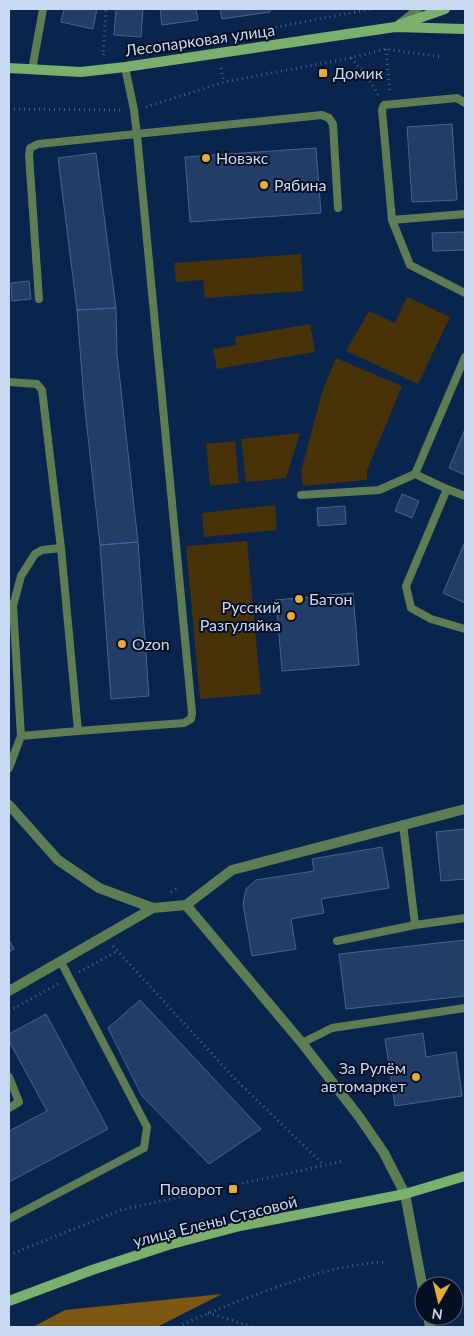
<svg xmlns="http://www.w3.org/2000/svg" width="474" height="1336" font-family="Lato,sans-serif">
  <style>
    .green { fill: #483207 }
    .forest { fill: #7c5813 }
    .building { fill: #223e69; stroke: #466491 }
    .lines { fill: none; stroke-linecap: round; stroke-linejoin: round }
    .path { stroke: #496185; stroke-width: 3; stroke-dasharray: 1 4; stroke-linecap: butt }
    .service { stroke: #5e7d55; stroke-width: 8 }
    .minor { stroke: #5e7d55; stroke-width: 10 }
    .tertiary { stroke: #5e7d55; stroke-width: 10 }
    .secondary { stroke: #7cae6d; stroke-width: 10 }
    .poi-dot { fill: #e9ab38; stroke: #050f21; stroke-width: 2 }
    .labels { text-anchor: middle; stroke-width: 4; stroke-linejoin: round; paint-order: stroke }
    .street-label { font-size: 16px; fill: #c8d9f4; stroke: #050f21 }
    .poi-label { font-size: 16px; fill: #c8d9f4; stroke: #050f21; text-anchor: start }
  </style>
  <rect width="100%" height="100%" fill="#0a254d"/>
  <!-- green -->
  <path class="green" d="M301,254L303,291L205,298L203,280L176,282L174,263Z
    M407,297L450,317L418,384L346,351L369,311L395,323Z
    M310,324L315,352L217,369L213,349L236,345L235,337Z
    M336,358L402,386L367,470V480L303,486L301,471L323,389Z
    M300,433L286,478L246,482L241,439Z
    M235,441L239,483L210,486L206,444Z
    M275,505L277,530L204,537L202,513Z
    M247,541L261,694L200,699L186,546Z"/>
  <!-- forest -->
  <path class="forest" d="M222,1294L157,1327H33L65,1310Z"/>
  <!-- building -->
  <path class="building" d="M64,9H97L93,29L61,22Z
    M116,9H143L141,37L114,35Z
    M160,9H196L198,20L162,25Z
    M220,9H270V12L222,19Z
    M452,124L457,200L412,202L407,127Z
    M316,148L321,213L190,222L185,157Z
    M96,153L116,308L77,310L58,158Z
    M464,232L465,250L433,251L432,233Z
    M29,281L31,299L12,301L11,283Z
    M116,308L117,354L138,542L100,545L84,401L77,310Z
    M465,429V475L449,468Z
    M402,494L419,501L412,518L395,511Z
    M345,506L346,524L318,526L317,508Z
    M138,542L149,696L111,699L100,545Z
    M465,542V603L443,593Z
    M353,593L359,665L282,671L276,600Z
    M465,829V879L441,881L436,832Z
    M382,847L389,888L321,899L324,913L291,919L296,949L252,956L243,904L246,889L256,880L314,871L312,859Z
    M9,940L14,949L9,952Z
    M465,940V996L346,1009L339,954Z
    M140,1000L261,1129L209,1164L142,1096L108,1028Z
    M46,1014L108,1129L9,1182V1131L47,1111L9,1041V1034Z
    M423,1033L426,1057L456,1052L462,1096L395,1106L385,1039Z"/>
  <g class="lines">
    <!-- path -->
    <path class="path" d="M251,32L371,9
      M386,49L390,94
      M104,54L103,55L106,9
      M351,58L366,75L379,96
      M221,68L224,82
      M146,107L224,82L351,58L386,49L442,57
      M9,109L123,110
      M171,892L178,888
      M113,946L236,1080L324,1165
      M79,972L118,951
      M9,1011L58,984
      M9,1255L121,1210L344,1161
      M208,1313L253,1327
      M178,1327C206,1313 234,1303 263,1292C305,1277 341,1264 386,1262"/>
    <!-- service -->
    <path class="service" d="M400,23L418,9
      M32,70L43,9
      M465,103L457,98L384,105L382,110L392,220L410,265L465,293
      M392,220L465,214
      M39,299L29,155L30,148L38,144L322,115L329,118L333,124L338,208
      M465,357L415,474L447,489L406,586L411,608L431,619L465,629
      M9,382L37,384L42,390L61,548L78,731L184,723L191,719L192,713L137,135L134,110L125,67
      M447,489L465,496
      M301,495L379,490L415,474
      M21,736L78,731
      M9,768L21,736L13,606L21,576L35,554L42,550L61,548
      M403,824L415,925L465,918
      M337,941L415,925
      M302,1043L332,1028L465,1008
      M9,1077L19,1102L9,1108
      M9,1219L144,1148L147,1127L61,962"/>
    <!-- minor -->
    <path class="minor" d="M9,805L58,860L99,888L153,908L186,905L302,1043L360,1118L384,1153L405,1194
      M186,905L232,870L465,809
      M9,991L153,908"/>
    <!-- tertiary -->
    <path class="tertiary" d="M405,1194L424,1295
      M428,1316L430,1327"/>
    <!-- secondary -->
    <path class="secondary" d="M399,25L445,9
      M9,68L81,72L125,67L395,27L465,29
      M9,1301L92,1270L168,1245L240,1226L405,1194L465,1176"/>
  </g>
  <!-- markers -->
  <g class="poi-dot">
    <rect x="318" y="68" width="10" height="10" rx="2.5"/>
    <circle cx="206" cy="158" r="5"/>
    <circle cx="264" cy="185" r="5"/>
    <circle cx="299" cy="599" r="5"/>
    <circle cx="291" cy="616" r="5"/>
    <circle cx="122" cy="644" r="5"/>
    <circle cx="416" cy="1077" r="5"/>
    <rect x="228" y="1184" width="10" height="10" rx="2.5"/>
  </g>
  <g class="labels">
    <!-- street labels -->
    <g class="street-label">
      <text transform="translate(200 40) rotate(-8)" y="6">Лесопарковая улица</text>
      <text transform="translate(215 1221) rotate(-14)" y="6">улица Елены Стасовой</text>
    </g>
    <!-- poi labels -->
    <g class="poi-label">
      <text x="333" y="79">Домик</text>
      <text x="216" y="164">Новэкс</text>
      <text x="274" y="191">Рябина</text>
      <text x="309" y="605">Батон</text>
      <text x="281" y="613" text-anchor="end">Русский<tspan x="281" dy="18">Разгуляйка</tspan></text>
      <text x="132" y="650">Ozon</text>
      <text x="406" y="1074" text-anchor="end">За Рулём<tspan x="406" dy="18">автомаркет</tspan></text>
      <text x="223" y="1195" text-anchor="end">Поворот</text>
    </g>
  </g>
  <!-- border -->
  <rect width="474" height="1336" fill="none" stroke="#c8d9f4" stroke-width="20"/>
  <!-- north arrow -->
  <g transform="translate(439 1301) rotate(188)"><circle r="24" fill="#050f21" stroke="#536075"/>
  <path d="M0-4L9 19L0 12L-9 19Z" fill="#e9ab38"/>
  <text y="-8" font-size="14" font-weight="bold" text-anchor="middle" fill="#c8d9f4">N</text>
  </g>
</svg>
